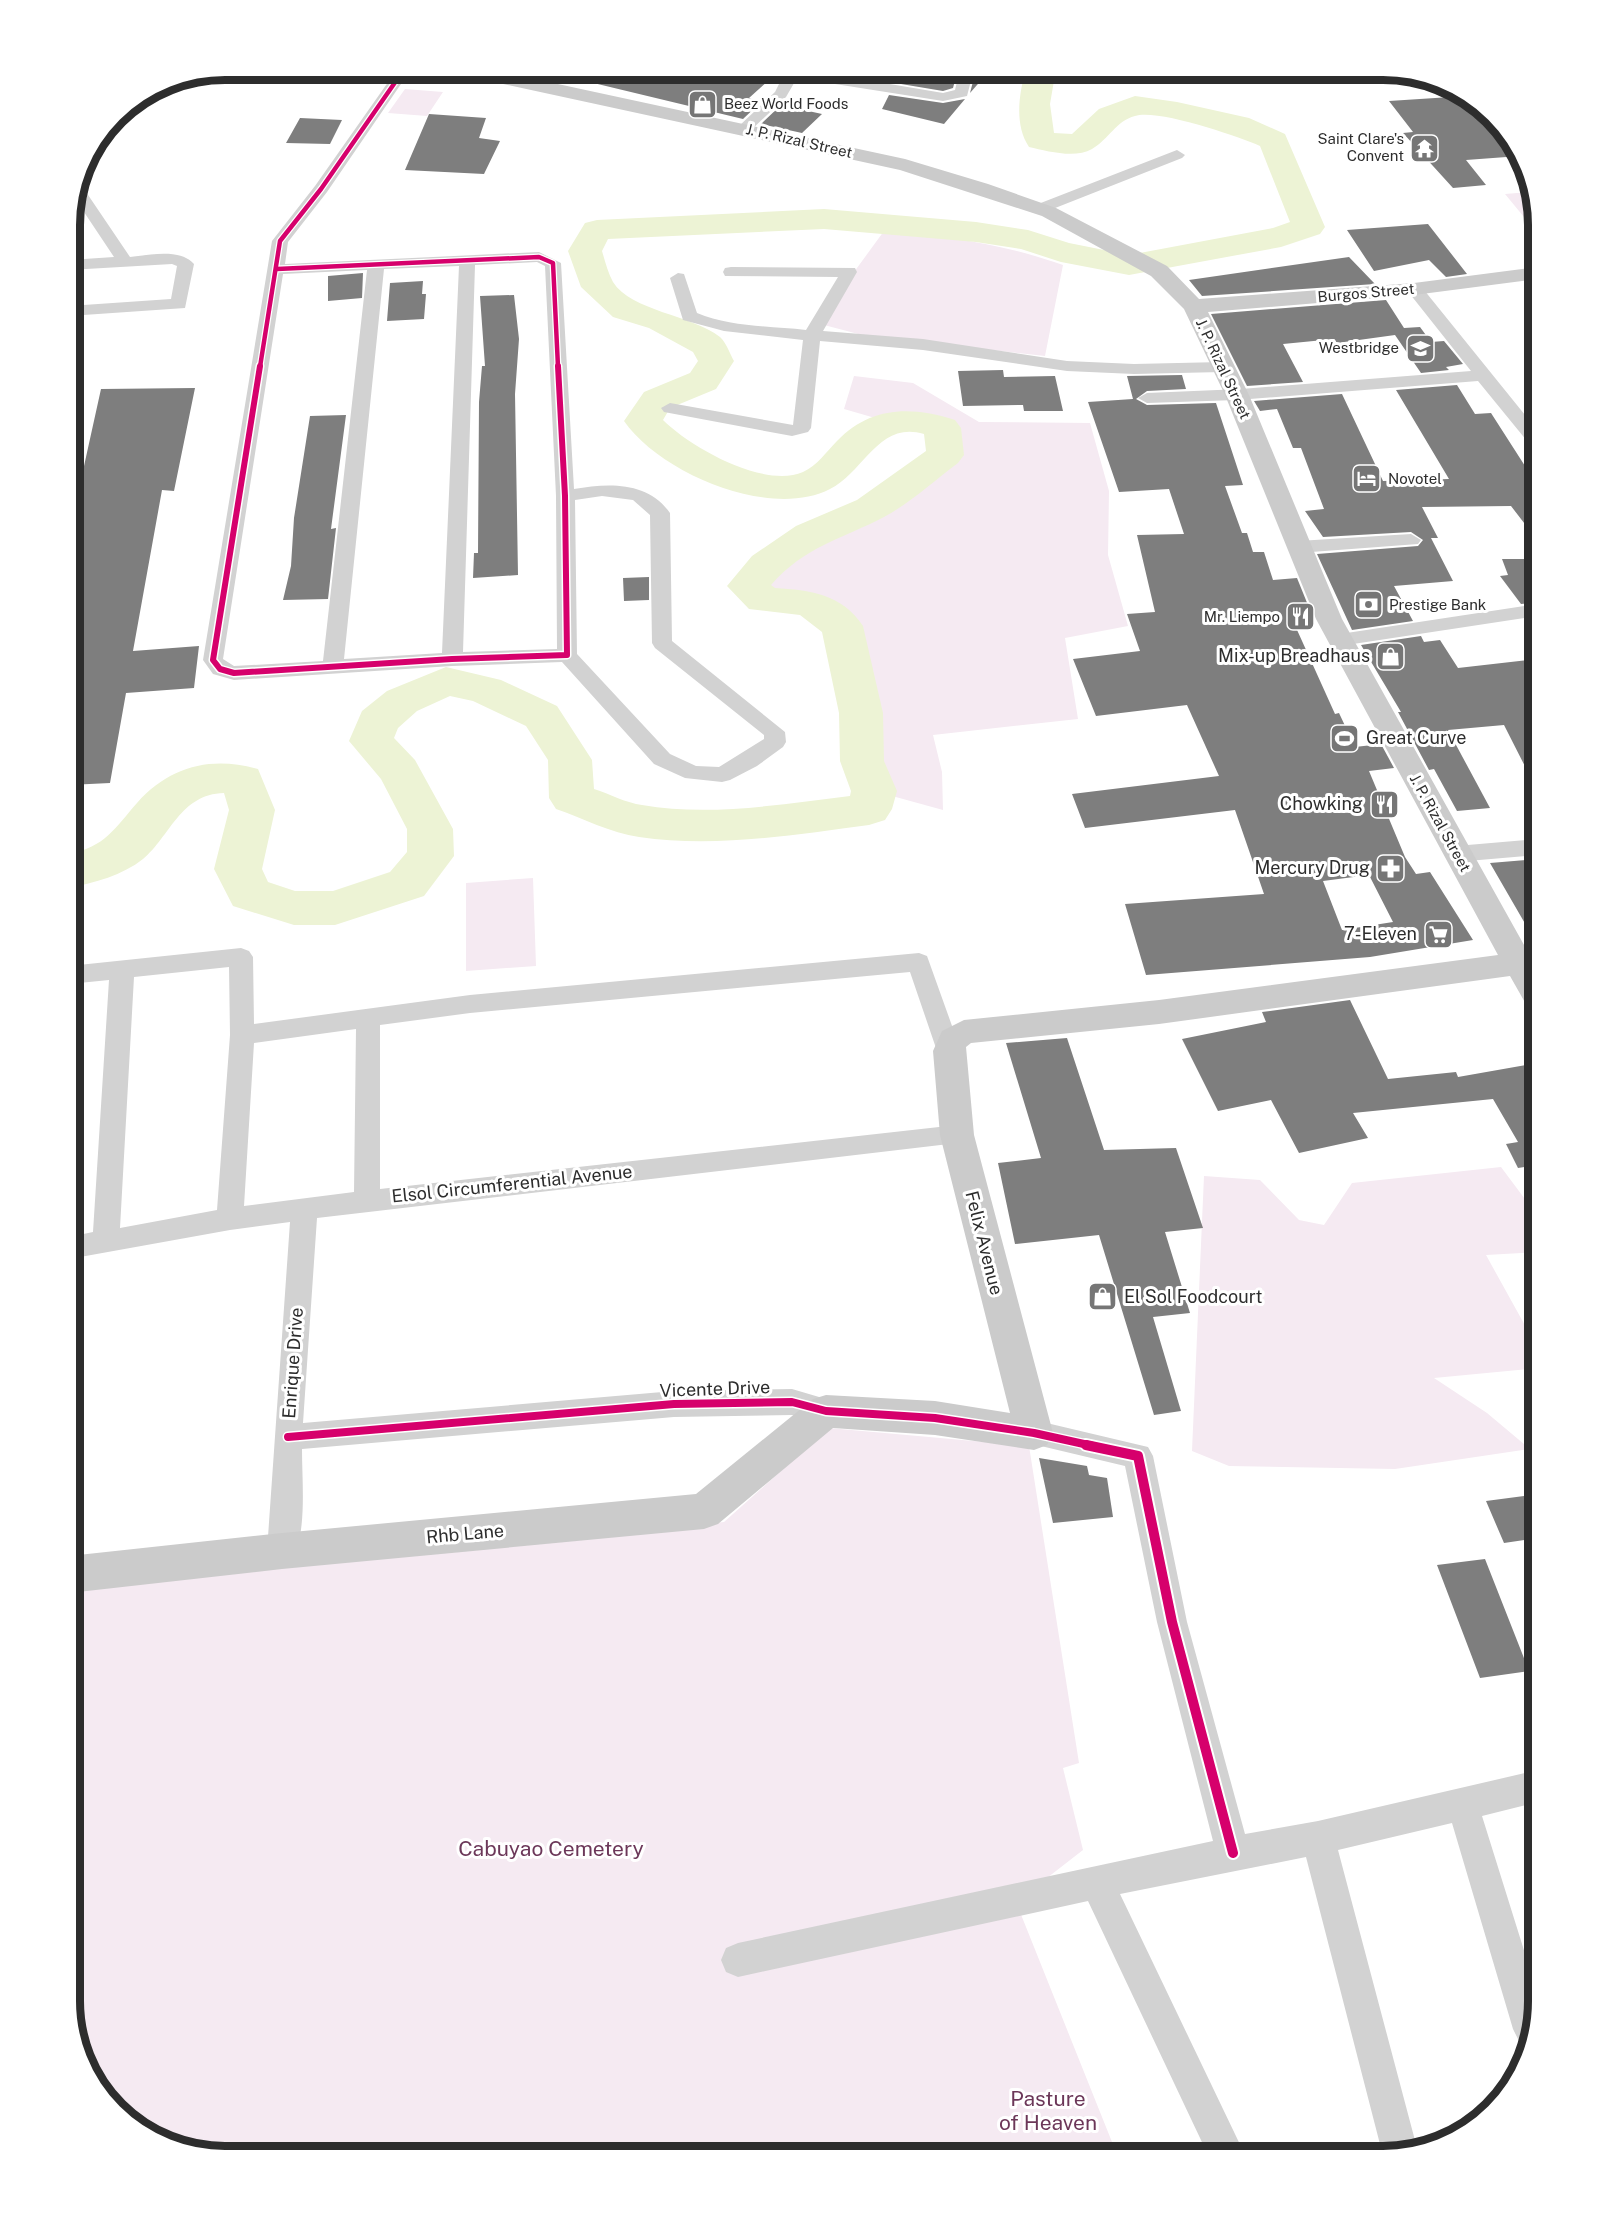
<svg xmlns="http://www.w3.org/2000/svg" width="1607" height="2226" font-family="'Public Sans',sans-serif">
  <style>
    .green { fill: #f5eaf2 }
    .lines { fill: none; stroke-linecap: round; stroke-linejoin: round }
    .river { fill: #edf3d5; fill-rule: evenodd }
    .building { fill: #7e7e7e; fill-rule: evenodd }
    .street { fill: #d2d2d2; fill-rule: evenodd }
    .secondary { fill: #cbcbcb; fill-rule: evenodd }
    .cycleway-far3-casing { stroke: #fff; stroke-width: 7 }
    .cycleway-far2-casing { stroke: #fff; stroke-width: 9 }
    .cycleway-far1-casing { stroke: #fff; stroke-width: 11 }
    .cycleway-casing { stroke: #fff; stroke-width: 14 }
    .cycleway-far3 { stroke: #d6006c; stroke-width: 4.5 }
    .cycleway-far2 { stroke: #d6006c; stroke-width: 6 }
    .cycleway-far1 { stroke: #d6006c; stroke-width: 8 }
    .cycleway { stroke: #d6006c; stroke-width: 10 }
    .labels { text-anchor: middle; stroke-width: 6; stroke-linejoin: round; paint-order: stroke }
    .far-poi-label { font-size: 15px; fill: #2d2d2d; stroke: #fff; text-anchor: start }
    .far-street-label { font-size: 15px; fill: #2d2d2d; stroke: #fff }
    .poi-label { font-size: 18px; fill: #2d2d2d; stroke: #fff; text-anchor: end }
    .street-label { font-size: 18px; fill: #2d2d2d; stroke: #fff }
    .near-park-label { font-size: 21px; fill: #6c3759; stroke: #fff }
    .rim { fill: none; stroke: #2d2d2d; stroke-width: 8 }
  </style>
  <rect width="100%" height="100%" fill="#fff"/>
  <!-- green -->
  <path class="green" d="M405,89L443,92L427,116L388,113Z
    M1529,192L1538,234L1505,194Z
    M884,231C948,236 1003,244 1063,265L1045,356L866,336L824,325L819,320Z
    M854,376L913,383L979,422L1090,423L1109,491L1108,555L1128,626L1065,638L1078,719L933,735L942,772L943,810L874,791L862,761L861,713L842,626L811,603L764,600L747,586L766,565L810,534L871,508L945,455L942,428L919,419L889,422L844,409Z
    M533,878L536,966L466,971V883Z
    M1501,1167L1533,1210L1538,1211V1252L1486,1255L1538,1349V1368L1434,1378L1487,1413L1530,1449L1395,1469L1229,1466L1192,1451L1204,1176L1260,1180L1299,1220L1324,1225L1352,1183Z
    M829,1428L1029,1446L1079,1763L1063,1768L1083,1850L1016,1902L1118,2157H214L146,2136L90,2080L69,2002V1589L724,1522Z"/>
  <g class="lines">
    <!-- river -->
    <path class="river" d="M1026,69H1056L1050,104L1054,133L1072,134L1099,109L1135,96L1177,102L1249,118L1285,134L1325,227L1320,234L1281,247L1129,275L1061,262L1021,249L976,242L824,229L608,239L602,251C605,261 608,273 613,282C631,311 692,315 720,337C726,342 730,354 734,361L716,389L670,408L663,420C690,447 764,489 803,472C817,466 827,451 837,441C871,406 911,406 955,420L961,428L964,455L958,463C934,481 910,503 884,517C842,539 805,546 771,585L775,588C810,590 842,594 863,626L883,713L884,761L897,791L892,809L885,820L869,825C793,835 715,848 639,837C611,833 582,818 556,809L549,798L548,760L526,726L473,701L450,696L417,711L398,728L394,738L415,760L453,829L454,856L424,896L335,925H294L233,906L214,869L229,810L224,793C180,794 170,837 143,859C123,875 94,883 69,888V854C105,847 115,828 137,803C170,766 211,756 258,769L275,810L262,869L268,882L295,891H333L390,872L407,852V829L381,779L349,741L362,711L387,691L446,667L501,680L557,706L592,760L594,789C610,794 626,803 642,805C710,817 782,804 850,796L851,791L840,761L839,713L822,632L800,615L749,609L727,586L752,556L796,526L857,500L926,451L924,434C879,420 864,472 830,489C770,520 660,473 624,421L644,392L690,373L698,361L693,352L649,328L613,317L581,287L568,251L585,223L597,220L824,209L976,222L1028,230L1069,243L1129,255L1273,228L1290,222L1260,146C1237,136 1158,109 1135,116C1116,121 1109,139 1092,149C1075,159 1047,151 1029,147C1014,125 1019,93 1026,69Z"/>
  </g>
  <!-- building -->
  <path class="building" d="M582,69H715L768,81L749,98L762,101L743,119L581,80Z
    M902,69H958L953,88L943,91L895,83Z
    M976,69H991L970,93L976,70Z
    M889,95L943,103L965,99L944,124L882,109Z
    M1466,96L1517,146L1520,156L1466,160L1486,185L1453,188L1403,133L1413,132L1389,101Z
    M781,105L822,114L802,133L761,124Z
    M429,114L486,118L479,138L500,141L484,174L405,170Z
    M300,118L342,120L330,144L286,143Z
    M1428,224L1467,274L1446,277L1429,260L1374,271L1347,230Z
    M1349,257L1375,284L1202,296L1189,280Z
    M363,273L362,298L328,301V276Z
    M423,281L422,294H426L424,319L387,321L390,283Z
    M514,295L519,339L515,394L518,575L473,578L474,553H478L479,402L482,366H485L480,296Z
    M1386,300L1404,328L1420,327L1431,342L1444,341L1463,364L1446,367L1449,370L1421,373L1395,335L1337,343L1334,339L1283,344L1303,382L1247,386L1211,314Z
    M1003,370L1004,377L1055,376L1063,411H1024L1023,405L963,406L958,371Z
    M1182,375L1186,389L1147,391L1136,399L1147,405L1216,403L1243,485L1225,486L1242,533H1247L1253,552H1264L1273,580L1297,578L1314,620L1293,621L1335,714L1339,713L1355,747L1381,744L1394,768L1369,771L1405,857L1416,874L1430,872L1473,940L1370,957L1146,975L1125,904L1264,894L1235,810L1085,828L1072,794L1219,776L1187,705L1096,716L1073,659L1140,651L1127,614L1155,612L1137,535L1184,534L1169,489L1119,492L1088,402L1133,399L1127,376ZM1369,875L1393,922L1342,930L1323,881Z
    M1457,385L1475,414L1491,413L1525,466H1530L1538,479V541L1511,506L1422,507L1438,538H1431L1453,581L1394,586L1413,621L1352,630L1317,554L1418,546L1423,540L1411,532L1323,537L1305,511L1324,509L1301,448H1293L1277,409L1260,411L1254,401L1342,394L1383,481L1449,479L1396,390Z
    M195,388L174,491L162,490L133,651L199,646L194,688L126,693L110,783L69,785V516H73L101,389Z
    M346,415L331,529L336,528L328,599L283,600L291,566L294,518L310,416Z
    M1502,559H1533L1538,570V602L1521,604L1500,576L1508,575Z
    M649,577V600L624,601L623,578Z
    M1421,636L1424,642L1440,640L1458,668L1538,659V792L1504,725L1448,730L1490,808L1457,811L1434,769L1429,770L1398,712H1401L1361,645Z
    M1538,859V946L1490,863Z
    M1350,1000L1388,1079L1456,1072L1458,1077L1538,1063V1176L1532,1166L1518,1168L1506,1144L1518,1142L1493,1099L1353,1113L1368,1138L1299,1153L1271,1100L1218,1111L1182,1039L1266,1022L1262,1012Z
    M1067,1038L1104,1150L1176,1148L1203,1228L1165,1232L1190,1313L1153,1317L1181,1411L1154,1415L1099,1235L1015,1244L998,1163L1041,1158L1006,1043Z
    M1039,1458L1087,1466L1089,1475L1107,1478L1113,1517L1053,1523Z
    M1524,1496L1538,1528V1538L1504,1543L1486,1501Z
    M1485,1559L1529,1671L1480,1678L1437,1565Z"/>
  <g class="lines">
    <!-- street -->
    <path class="street" d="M402,69H418L401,84L327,192L288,242L285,264L539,252L561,263L574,489C608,483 648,481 670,513L672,641L785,732L786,742L783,747L757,766L730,780L722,782L685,778L654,764L562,662L452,666L234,680L213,674L203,660L272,241L315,186L391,78ZM537,262L545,266L556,496L557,649L463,652L475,265ZM459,266L442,653L344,659L384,269ZM367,270L323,661L234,666L223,659L283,274ZM602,496L633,500L650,515L652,643L655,648L764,735V739L719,767L696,766L670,754L577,654L575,500Z
      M761,69H801L943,93L955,90L960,69H974L967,96L943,101L797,78L786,97L749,132H739L736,129L739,126L775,92L783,76L763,72Z
      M1177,150L1185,155L1182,158L1045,212L1039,214L1031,209L1033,206Z
      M77,185L82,186L130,257C149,255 180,248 194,264L185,308L69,316V306L171,299L177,266L172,264L69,270V260L114,257L74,197Z
      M731,267L855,268L857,272L823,331L923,339L1067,361L1134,364L1222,362L1231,367L1222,372L1134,374L1067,371L923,350L820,341L811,428L808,432L792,436L664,412L661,408L670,403L793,425L803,340L724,331L683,320L670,278L678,273L684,274L697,313C730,327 770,326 806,330L838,277L725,276L723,272L725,268Z
      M1414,284L1420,285L1538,431V449L1532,447L1478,381L1237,400L1147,403L1138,398L1147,393L1241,389L1471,371L1406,289Z
      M1411,534L1421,540L1418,544L1298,553L1288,547L1298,541Z
      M1538,604V616L1340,646L1333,645L1330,640L1333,635L1340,634Z
      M1538,839V855L1456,862L1448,860L1445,854L1448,848L1456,846Z
      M241,948L249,951L253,957L254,1024L470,995L919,953L927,956L961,1051L958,1058L949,1061L940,1058L937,1051L910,972L470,1013L380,1025V1189L957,1125L966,1128L970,1135L966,1142L317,1218L303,1423L674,1391L792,1389L836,1402L840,1411L836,1420L826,1424L792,1415L674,1417L302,1449C302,1484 307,1528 293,1561L282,1565L271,1561L267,1551L290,1222L230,1230L69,1259V1237L93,1232L109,980L69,984V966ZM229,967L230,1035L217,1210L120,1228L134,977ZM356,1029L354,1192L244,1206L254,1043Z
      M1034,1420L1148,1447L1153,1456L1187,1622L1245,1834L1318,1821L1538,1770V1802L1482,1816L1538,1995L1527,2045L1519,2041L1513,2029L1452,1823L1338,1850L1417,2148L1384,2157L1382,2152L1306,1857L1120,1894L1246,2157H1209L1088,1901L738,1977L726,1972L721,1960L726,1948L738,1943L1213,1841L1157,1622L1125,1466L1024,1442L1020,1433L1024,1424Z"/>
    <!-- secondary -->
    <path class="secondary" d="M453,69H488L905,159L988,184L1056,208L1167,266L1199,299L1414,283L1538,267V279L1414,295L1208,312L1249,395L1342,619L1538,970V1010L1527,1006L1510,976L1159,1024L971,1043L966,1047L974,1135L1053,1433L1047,1445L1034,1450L935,1435L833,1428L718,1524L704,1529L282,1569L69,1593V1556L282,1533L696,1494L813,1399L826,1395L935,1401L1010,1413L940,1135L933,1051L942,1031L964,1020L1159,1000L1498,955L1316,619L1225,395L1184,309L1151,276L1042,216L900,170L462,75Z"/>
    <defs>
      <path id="cycleway-far3" d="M277,269L539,257L553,263L558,367
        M260,367L280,241L321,189L396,81L411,69"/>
      <path id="cycleway-far2" d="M260,366L213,660L220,669L234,673L452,659L567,655L565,496L558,366"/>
      <path id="cycleway-far1" d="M288,1437L674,1404L792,1402L826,1411L935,1418L1034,1433L1093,1446"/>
      <path id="cycleway" d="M1086,1445L1138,1456L1172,1622L1233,1853"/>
    </defs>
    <!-- cycleway-far3 casing -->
    <use href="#cycleway-far3" class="cycleway-far3-casing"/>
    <!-- cycleway-far2 casing -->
    <use href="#cycleway-far2" class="cycleway-far2-casing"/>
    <!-- cycleway-far1 casing -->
    <use href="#cycleway-far1" class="cycleway-far1-casing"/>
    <!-- cycleway casing -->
    <use href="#cycleway" class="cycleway-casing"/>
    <!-- cycleway-far3 -->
    <use href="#cycleway-far3" class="cycleway-far3"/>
    <!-- cycleway-far2 -->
    <use href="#cycleway-far2" class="cycleway-far2"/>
    <!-- cycleway-far1 -->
    <use href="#cycleway-far1" class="cycleway-far1"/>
    <!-- cycleway -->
    <use href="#cycleway" class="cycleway"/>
  </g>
  <!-- icons -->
  <defs>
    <symbol id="shop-square" viewBox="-11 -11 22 22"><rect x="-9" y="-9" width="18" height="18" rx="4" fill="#767676" stroke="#fff"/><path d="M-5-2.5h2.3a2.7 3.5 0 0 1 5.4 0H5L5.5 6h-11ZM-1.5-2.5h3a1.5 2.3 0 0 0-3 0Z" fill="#fff"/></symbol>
    <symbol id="temple-square" viewBox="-11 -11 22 22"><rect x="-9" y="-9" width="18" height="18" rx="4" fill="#767676" stroke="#fff"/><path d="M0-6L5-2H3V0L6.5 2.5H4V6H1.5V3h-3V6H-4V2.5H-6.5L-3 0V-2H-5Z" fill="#fff"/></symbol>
    <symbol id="school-square" viewBox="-11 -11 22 22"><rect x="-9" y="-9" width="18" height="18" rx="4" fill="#767676" stroke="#fff"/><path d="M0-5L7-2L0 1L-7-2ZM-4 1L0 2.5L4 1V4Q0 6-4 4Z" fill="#fff"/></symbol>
    <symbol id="hotel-square" viewBox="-11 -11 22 22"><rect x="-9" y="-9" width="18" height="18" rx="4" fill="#767676" stroke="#fff"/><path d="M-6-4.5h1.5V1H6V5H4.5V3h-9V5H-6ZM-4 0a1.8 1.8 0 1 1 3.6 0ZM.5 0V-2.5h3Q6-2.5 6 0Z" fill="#fff"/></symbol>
    <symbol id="bank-square" viewBox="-11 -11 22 22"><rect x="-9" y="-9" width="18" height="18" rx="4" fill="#767676" stroke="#fff"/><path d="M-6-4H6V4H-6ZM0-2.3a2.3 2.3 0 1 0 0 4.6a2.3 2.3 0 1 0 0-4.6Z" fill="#fff"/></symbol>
    <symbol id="restaurant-square" viewBox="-11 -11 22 22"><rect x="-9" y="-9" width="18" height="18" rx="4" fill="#767676" stroke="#fff"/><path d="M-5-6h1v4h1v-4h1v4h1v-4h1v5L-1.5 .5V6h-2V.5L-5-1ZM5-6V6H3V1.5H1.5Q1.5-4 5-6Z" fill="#fff"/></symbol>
    <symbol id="stadium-square" viewBox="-11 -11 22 22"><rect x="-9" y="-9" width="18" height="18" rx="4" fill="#767676" stroke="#fff"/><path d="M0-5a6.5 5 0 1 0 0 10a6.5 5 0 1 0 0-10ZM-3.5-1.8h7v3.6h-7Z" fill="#fff"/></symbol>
    <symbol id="pharmacy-square" viewBox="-11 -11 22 22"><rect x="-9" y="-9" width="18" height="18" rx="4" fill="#767676" stroke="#fff"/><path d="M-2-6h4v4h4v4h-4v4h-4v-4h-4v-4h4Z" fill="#fff"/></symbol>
    <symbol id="supermarket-square" viewBox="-11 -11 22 22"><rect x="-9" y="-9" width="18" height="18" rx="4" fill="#767676" stroke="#fff"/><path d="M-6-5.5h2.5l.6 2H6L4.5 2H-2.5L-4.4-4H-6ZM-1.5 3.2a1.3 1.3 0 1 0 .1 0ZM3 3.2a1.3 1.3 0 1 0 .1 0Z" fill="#fff"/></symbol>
  </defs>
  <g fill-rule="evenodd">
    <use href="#shop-square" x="686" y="88" width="33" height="33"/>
    <use href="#temple-square" x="1408" y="132" width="33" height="33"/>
    <use href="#school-square" x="1404" y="332" width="33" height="33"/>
    <use href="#hotel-square" x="1350" y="462" width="33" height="33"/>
    <use href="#bank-square" x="1352" y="588" width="33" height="33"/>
    <use href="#restaurant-square" x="1284" y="600" width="33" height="33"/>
    <use href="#shop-square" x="1374" y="640" width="33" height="33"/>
    <use href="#stadium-square" x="1328" y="722" width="33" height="33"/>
    <use href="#restaurant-square" x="1368" y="788" width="33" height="33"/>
    <use href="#pharmacy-square" x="1374" y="852" width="33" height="33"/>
    <use href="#supermarket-square" x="1422" y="918" width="33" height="33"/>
    <use href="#shop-square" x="1086" y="1280" width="33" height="33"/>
  </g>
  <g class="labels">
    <!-- far-poi labels -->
    <g class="far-poi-label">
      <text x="724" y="109">Beez World Foods</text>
      <text x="1404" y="144" text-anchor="end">Saint Clare's<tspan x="1404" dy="17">Convent</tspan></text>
      <text x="1399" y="353" text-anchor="end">Westbridge</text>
      <text x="1388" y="484">Novotel</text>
      <text x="1389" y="610">Prestige Bank</text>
      <text x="1280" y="622" text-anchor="end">Mr. Liempo</text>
    </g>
    <!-- far-street labels -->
    <g class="far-street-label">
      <text transform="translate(799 141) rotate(13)" y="5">J. P. Rizal Street</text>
      <text transform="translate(1366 293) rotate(-5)" y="5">Burgos Street</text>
      <text transform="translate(1223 369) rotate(65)" y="5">J. P. Rizal Street</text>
      <text transform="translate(1440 823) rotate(61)" y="5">J. P. Rizal Street</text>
    </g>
    <!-- poi labels -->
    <g class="poi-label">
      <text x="1370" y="662">Mix-up Breadhaus</text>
      <text x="1366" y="744" text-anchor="start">Great Curve</text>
      <text x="1363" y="810">Chowking</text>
      <text x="1370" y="874">Mercury Drug</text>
      <text x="1417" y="940">7-Eleven</text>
      <text x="1124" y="1303" text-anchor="start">El Sol Foodcourt</text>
    </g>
    <!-- street labels -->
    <g class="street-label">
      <text transform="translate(512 1184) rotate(-6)" y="6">Elsol Circumferential Avenue</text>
      <text transform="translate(984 1243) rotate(76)" y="6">Felix Avenue</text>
      <text transform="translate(293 1363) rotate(-86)" y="6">Enrique Drive</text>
      <text transform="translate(715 1389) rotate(-2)" y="6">Vicente Drive</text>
      <text transform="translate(465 1534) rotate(-5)" y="6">Rhb Lane</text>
    </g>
    <!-- near-park labels -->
    <g class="near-park-label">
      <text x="551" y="1856">Cabuyao Cemetery</text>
      <text x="1048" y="2106">Pasture<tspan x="1048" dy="24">of Heaven</tspan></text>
    </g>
  </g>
  <!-- crop -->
  <path d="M0 0H1607V2226H0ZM225 80H1383A145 145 0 0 1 1528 225V2001A145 145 0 0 1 1383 2146H225A145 145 0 0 1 80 2001V225A145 145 0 0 1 225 80Z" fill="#fff" fill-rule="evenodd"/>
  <path class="rim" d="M225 80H1383A145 145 0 0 1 1528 225V2001A145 145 0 0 1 1383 2146H225A145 145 0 0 1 80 2001V225A145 145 0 0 1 225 80Z"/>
</svg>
